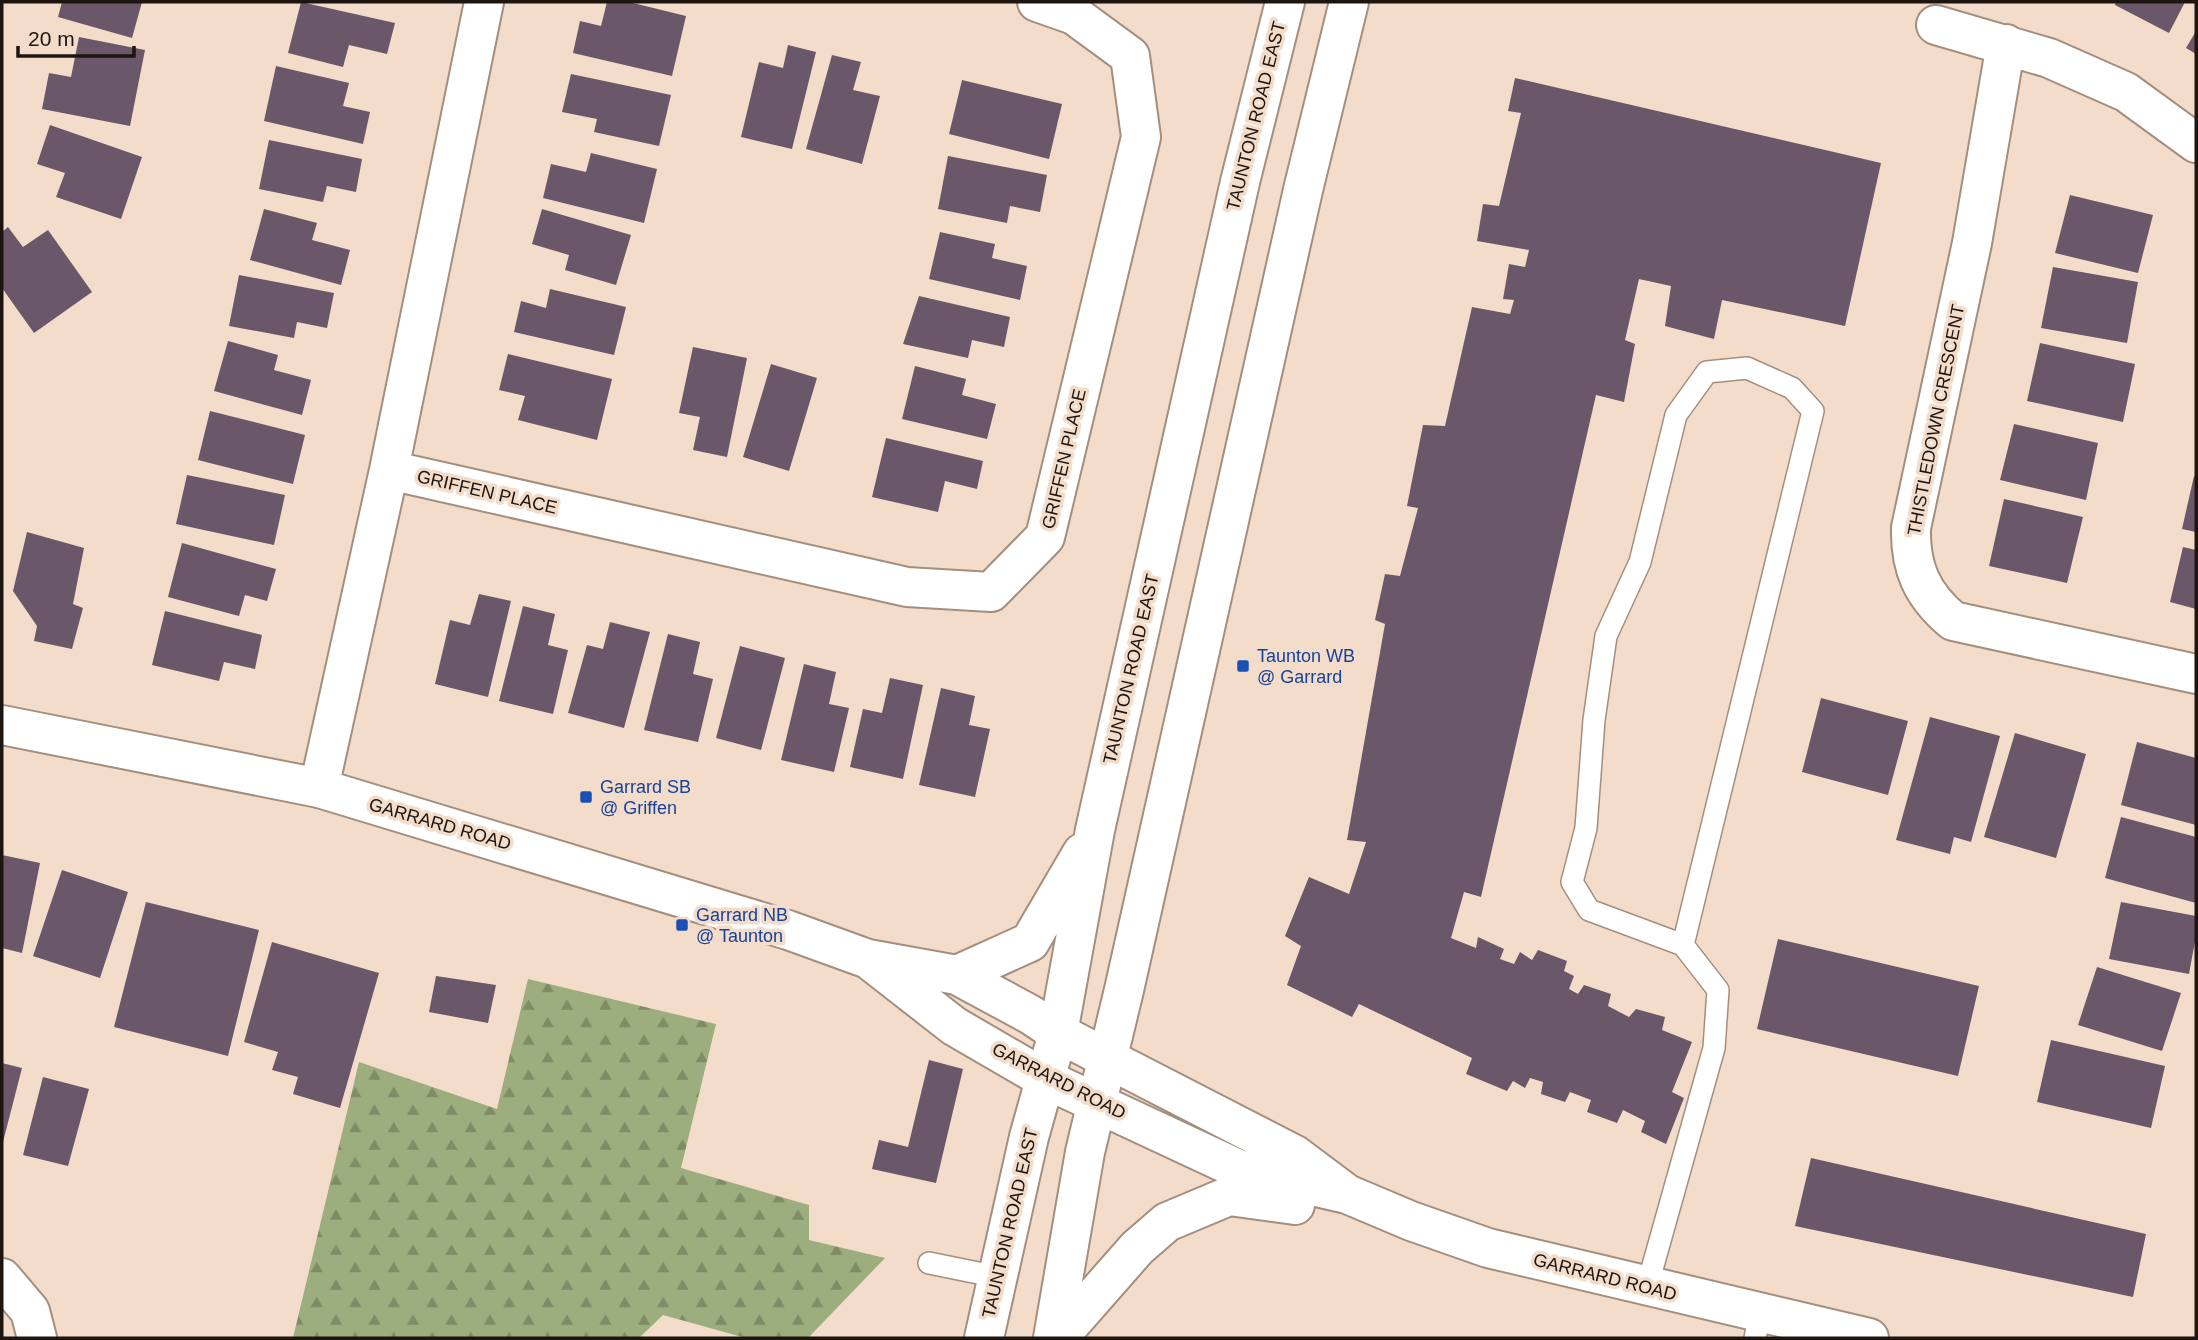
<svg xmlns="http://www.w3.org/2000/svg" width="2198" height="1340" font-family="Arial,sans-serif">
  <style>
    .forest { fill: url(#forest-firs) }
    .building { fill: #6a586a }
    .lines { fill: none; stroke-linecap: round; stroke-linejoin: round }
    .lane-casing { stroke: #a48e7d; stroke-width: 24 }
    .street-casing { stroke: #a48e7d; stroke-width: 42 }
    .secondary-casing { stroke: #a48e7d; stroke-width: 42 }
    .lane { stroke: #fff; stroke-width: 21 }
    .street { stroke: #fff; stroke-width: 38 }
    .secondary { stroke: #fff; stroke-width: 38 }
    .transit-dot { fill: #1a4fb4; stroke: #f3dcca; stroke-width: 2.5 }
    .labels { text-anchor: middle; stroke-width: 7; stroke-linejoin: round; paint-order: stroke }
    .street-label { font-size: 18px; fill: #1d150f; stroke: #f3dcca }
    .transit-label { font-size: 18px; fill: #164399; stroke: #f3dcca; text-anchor: start }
  </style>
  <defs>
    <pattern id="forest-firs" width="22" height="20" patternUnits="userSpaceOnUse" patternTransform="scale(1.75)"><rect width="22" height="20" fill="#9cad7e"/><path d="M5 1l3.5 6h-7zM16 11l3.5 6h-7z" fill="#7f8c66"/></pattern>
  </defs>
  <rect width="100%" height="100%" fill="#f3dcca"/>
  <!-- forest -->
  <path class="forest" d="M528,979L716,1024L681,1168L809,1205V1240L885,1258L808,1338H746L663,1315L639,1338H293L359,1062L497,1109Z"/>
  <!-- building -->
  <path class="building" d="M62,2H142L132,38L58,17Z
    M301,2L395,23L387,54L349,45L343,67L288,53Z
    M607,2H629L686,16L672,76L573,53L580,21L601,26Z
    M2116,2H2185L2169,33L2115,5Z
    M2196,31V54L2186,48Z
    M79,37L145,50L130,126L42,109L49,73L71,77Z
    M788,45L816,52L792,149L741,137L759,62L783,68Z
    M832,55L861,62L853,90L880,96L862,164L806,149Z
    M276,66L349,83L343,106L370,112L363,144L264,121Z
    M571,74L671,95L659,146L594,132L597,119L562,112Z
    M1515,78L1881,163L1845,326L1722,300L1714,339L1665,326L1671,286L1639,279L1625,340L1635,344L1624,402L1596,395L1481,897L1464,892L1451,938L1476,948L1478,937L1504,949L1500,959L1514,964L1520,952L1532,960L1538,950L1567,961L1564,971L1574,976L1569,989L1578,994L1584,985L1611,994L1608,1006L1629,1017L1636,1009L1665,1017L1662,1030L1692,1042L1672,1092L1684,1098L1666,1144L1641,1132L1645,1121L1623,1110L1617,1123L1587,1112L1591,1100L1570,1092L1565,1102L1541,1094L1543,1082L1530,1078L1525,1088L1513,1081L1507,1091L1466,1074L1472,1058L1359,1004L1352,1017L1287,985L1301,946L1285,936L1309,877L1349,894L1366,842L1347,840L1385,624L1375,620L1385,574L1400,576L1418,508L1407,506L1423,425L1445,426L1472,307L1510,314L1514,300L1503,299L1509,264L1525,267L1529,250L1477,241L1483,204L1499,206L1521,113L1508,111Z
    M962,80L1062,104L1049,159L949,134Z
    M50,125L142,157L121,219L56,197L65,173L37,164Z
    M269,140L362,159L356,192L327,186L323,202L259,189Z
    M591,153L657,169L644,223L543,198L551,164L586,172Z
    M948,156L1047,175L1040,212L1010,206L1007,223L938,209Z
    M2070,195L2153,215L2138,273L2055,253Z
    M264,209L317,223L312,240L350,250L341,285L250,260Z
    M542,209L631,235L616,285L565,270L569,255L532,244Z
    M8,227L23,247L48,230L92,292L34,333L2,288V232Z
    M940,232L995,244L992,258L1027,266L1020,300L929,279Z
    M2053,267L2138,282L2127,343L2041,328Z
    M239,275L334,293L327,328L297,322L294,338L229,326Z
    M550,289L626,307L614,355L514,332L521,301L546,308Z
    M919,296L1010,317L1004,347L972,340L968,358L903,344Z
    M228,341L278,355L274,370L311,380L302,415L214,391Z
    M2040,343L2135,364L2123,422L2027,401Z
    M693,347L747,358L727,457L693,450L700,417L679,413Z
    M508,354L612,379L597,440L518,420L525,396L499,390Z
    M771,364L817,378L789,471L743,457Z
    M915,366L966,379L962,395L996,404L987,439L902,419Z
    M210,411L305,435L293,484L198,460Z
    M2014,424L2098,443L2086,500L2000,480Z
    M886,438L983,461L977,489L945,481L938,512L872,497Z
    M187,475L285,495L274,545L176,524Z
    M2194,476L2196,477V532L2182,529Z
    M2004,499L2083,517L2067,583L1989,566Z
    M27,532L84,548L73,604L83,608L72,649L34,641L37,626L13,591Z
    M182,543L276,569L267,601L245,595L239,616L168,597Z
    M2183,547L2196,550V609L2170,602Z
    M479,594L511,601L488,697L435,684L450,620L470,625Z
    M523,606L555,614L548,645L568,650L553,714L499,701Z
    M165,611L262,635L255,669L224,662L219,681L152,665Z
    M610,622L650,632L624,728L568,713L587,645L603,649Z
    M668,634L700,642L693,674L713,679L698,742L644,730Z
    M740,646L785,658L761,750L716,738Z
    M804,664L836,672L829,704L849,708L834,772L781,760Z
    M890,678L923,685L903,779L850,767L863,709L882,713Z
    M941,688L975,696L969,725L990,729L975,797L919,785Z
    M1821,698L1908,721L1888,795L1802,772Z
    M1930,717L2000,736L1971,842L1954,837L1950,854L1896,840Z
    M2015,733L2086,754L2056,858L1984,837Z
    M2137,742L2196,758V825L2121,805Z
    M2121,817L2196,837V903L2105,878Z
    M2,855L40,863L22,953L2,948Z
    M62,870L128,892L100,978L33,956Z
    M146,902L259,930L228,1056L114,1027Z
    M2121,902L2196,916V936L2189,974L2109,959Z
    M1778,939L1979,986L1958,1076L1757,1029Z
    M272,942L379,973L340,1108L293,1094L298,1077L272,1070L278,1052L244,1042Z
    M2097,967L2181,993L2162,1051L2078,1025Z
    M436,976L496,985L488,1023L429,1012Z
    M2051,1040L2165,1066L2151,1128L2037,1102Z
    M929,1060L963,1069L936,1183L872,1169L879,1140L908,1147Z
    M2,1063L22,1068L3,1142H2Z
    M43,1077L89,1089L68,1166L23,1155Z
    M1811,1158L2146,1234L2133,1297L1795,1226Z"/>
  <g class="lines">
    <defs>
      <path id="lane" d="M929,1263L998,1277
        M1647,1287L1714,1048L1718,990L1683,945L1589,910L1572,882L1586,828L1594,720L1606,636L1640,562L1676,415L1707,372L1747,368L1792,388L1813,411L1683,945
        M1755,1338L1760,1314"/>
      <path id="street" d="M1936,25L2049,58L2126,92L2196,143
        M2006,44L1972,243L1911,528C1910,568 1922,595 1953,621L2196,674
        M389,470L907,587L991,592L1045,537L1141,137L1130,56L1074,15L1037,2
        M319,788L389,470L484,2
        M2,1278L30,1311L37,1338"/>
      <path id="secondary" d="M2,725L319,788L788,930L868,959L957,975L1031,1015L1058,1033L1295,1155L1347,1194
        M872,962L954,1026L1045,1079L1238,1169L1347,1194L1411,1221L1488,1248L1869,1338
        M957,975L1030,942L1082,853
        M984,1338L1029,1137L1058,1033L1095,830L1240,182L1285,2
        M1053,1338L1085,1152L1124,990L1303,190L1349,2
        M1058,1338L1137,1248L1167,1222L1229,1196L1295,1205"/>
    </defs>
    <!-- lane casing -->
    <use href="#lane" class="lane-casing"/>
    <!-- street casing -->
    <use href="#street" class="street-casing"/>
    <!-- secondary casing -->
    <use href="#secondary" class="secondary-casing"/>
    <!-- lane -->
    <use href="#lane" class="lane"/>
    <!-- street -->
    <use href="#street" class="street"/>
    <!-- secondary -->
    <use href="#secondary" class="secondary"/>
  </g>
  <!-- markers -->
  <g class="transit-dot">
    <rect x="1236" y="659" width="14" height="14" rx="3.5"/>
    <rect x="579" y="790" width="14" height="14" rx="3.5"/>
    <rect x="675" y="918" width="14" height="14" rx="3.5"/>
  </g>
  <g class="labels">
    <!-- street labels -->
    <g class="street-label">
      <text transform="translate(1256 116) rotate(-76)" y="6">TAUNTON ROAD EAST</text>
      <text transform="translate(1936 420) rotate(-79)" y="6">THISTLEDOWN CRESCENT</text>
      <text transform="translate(1064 459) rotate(-77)" y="6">GRIFFEN PLACE</text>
      <text transform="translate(487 492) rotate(13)" y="6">GRIFFEN PLACE</text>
      <text transform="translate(1131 669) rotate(-77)" y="6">TAUNTON ROAD EAST</text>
      <text transform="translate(440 824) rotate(16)" y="6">GARRARD ROAD</text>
      <text transform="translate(1059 1081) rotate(27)" y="6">GARRARD ROAD</text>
      <text transform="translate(1010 1223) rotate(-77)" y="6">TAUNTON ROAD EAST</text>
      <text transform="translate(1605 1277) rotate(14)" y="6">GARRARD ROAD</text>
    </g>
    <!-- transit labels -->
    <g class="transit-label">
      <text x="1257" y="662">Taunton WB<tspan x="1257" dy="21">@ Garrard</tspan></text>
      <text x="600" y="793">Garrard SB<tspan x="600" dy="21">@ Griffen</tspan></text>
      <text x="696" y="921">Garrard NB<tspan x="696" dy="21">@ Taunton</tspan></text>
    </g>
  </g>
  <!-- border -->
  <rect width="2198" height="1340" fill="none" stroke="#1d150f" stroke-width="7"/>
  <!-- scale -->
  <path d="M18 46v10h116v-10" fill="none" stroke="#1d150f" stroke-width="3.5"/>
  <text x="28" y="46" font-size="21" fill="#1d150f" stroke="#f3dcca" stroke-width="5" paint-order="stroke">20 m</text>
</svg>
